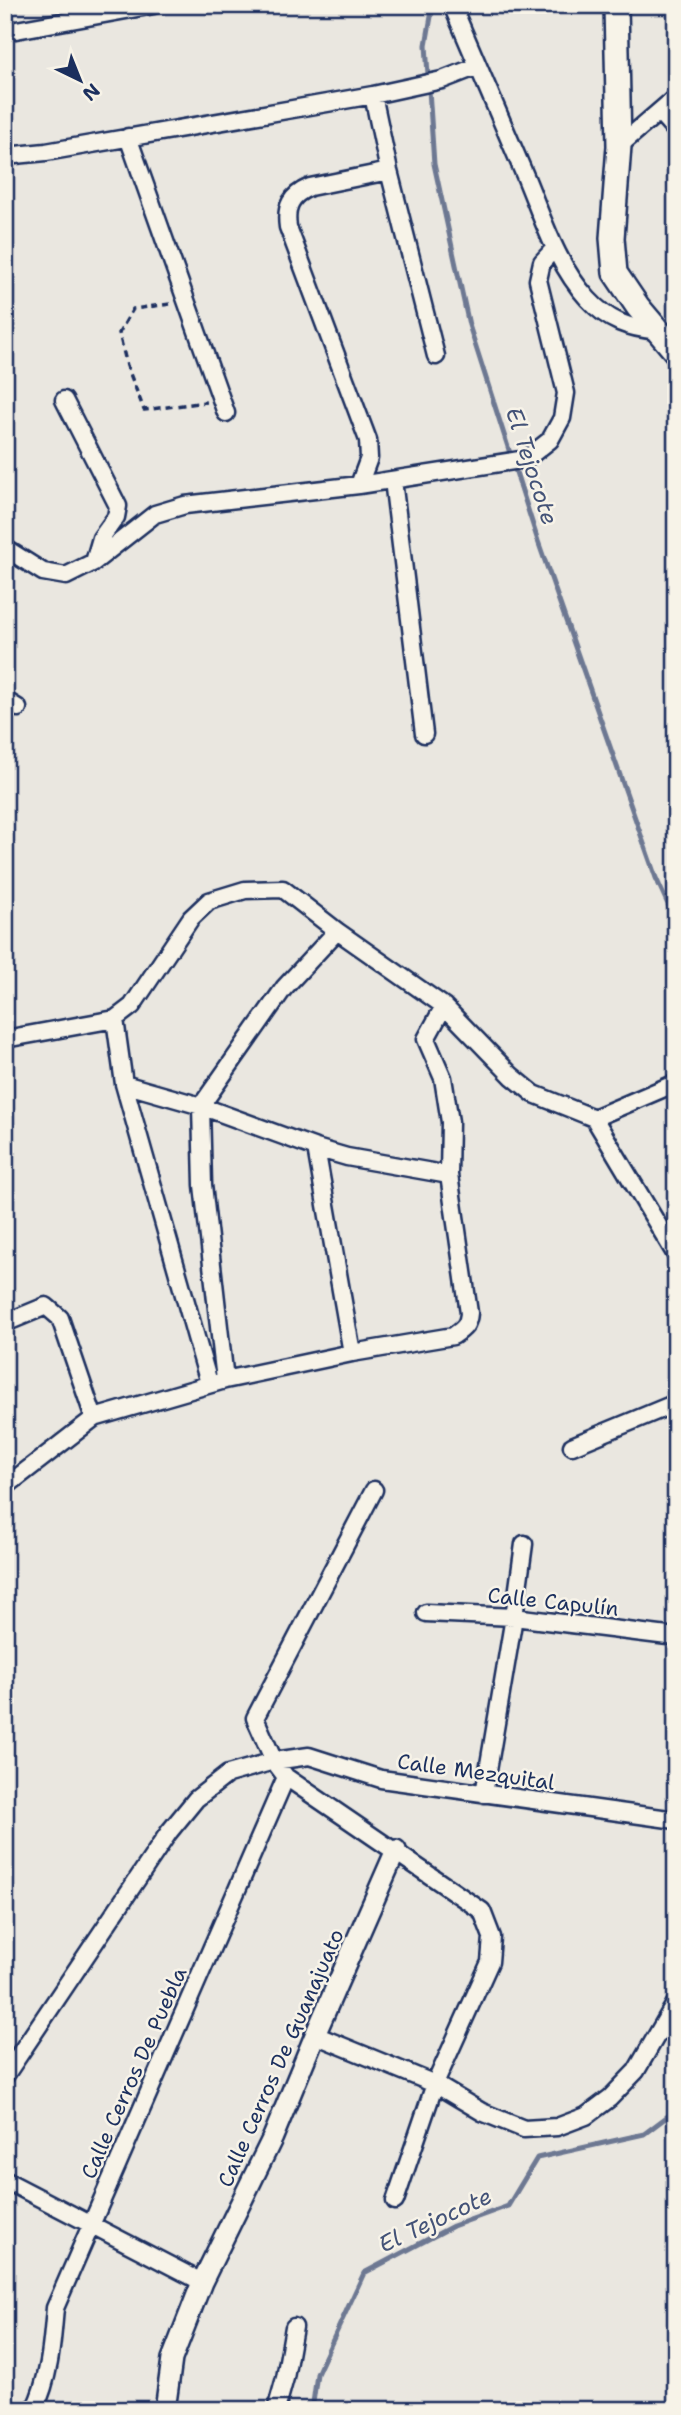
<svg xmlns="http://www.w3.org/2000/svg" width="681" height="2415" font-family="'Shantell Sans',sans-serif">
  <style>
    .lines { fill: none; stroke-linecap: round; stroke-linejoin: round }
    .stream { stroke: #6d7892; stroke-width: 5 }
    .minor-casing { stroke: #1b2f5e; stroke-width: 21 }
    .tertiary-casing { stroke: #1b2f5e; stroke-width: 24 }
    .secondary-casing { stroke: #1b2f5e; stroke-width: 28 }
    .path { stroke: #1b2f5e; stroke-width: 3.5; stroke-dasharray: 7 5; stroke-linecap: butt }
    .minor { stroke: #f7f3e8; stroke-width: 16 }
    .tertiary { stroke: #f7f3e8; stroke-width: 19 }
    .secondary { stroke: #f7f3e8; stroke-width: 23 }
    .labels { text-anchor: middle; stroke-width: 5; stroke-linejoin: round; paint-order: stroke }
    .street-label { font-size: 21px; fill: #1b2f5e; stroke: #f7f3e8 }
    .water-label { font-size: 23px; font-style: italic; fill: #445378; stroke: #f7f3e8 }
  </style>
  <rect width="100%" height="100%" fill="#eae7e0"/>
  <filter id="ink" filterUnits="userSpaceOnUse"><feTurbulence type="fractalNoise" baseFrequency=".0143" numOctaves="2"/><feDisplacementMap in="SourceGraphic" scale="14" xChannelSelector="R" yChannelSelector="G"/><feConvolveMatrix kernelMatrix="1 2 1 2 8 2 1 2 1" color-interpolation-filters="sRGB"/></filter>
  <g filter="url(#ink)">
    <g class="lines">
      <!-- stream -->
      <path class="stream" d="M433,5L426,45L434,164L469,325L538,541L656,878L676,922
        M312,2410L317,2374L364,2273L453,2226L508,2206L537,2158L644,2134L676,2110"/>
      <defs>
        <path id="minor" d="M452,5C476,61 500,116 523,171C542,215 555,263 588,299C609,322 629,328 658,331
          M5,32L154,5
          M373,95L389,171L436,356
          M659,112L676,131
          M128,137L226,413
          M619,146L676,97
          M5,156L46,152L373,95L442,80L478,66
          M64,400L118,506L116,517L101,538L94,562
          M393,480L424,734
          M359,485L369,458L368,440L288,227C285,206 291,195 310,187L389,171
          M5,548L43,572L66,576L94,562L155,514L185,505L359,485L526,459L550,440L562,418L566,393L538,280L542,262L554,249
          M5,700L18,708
          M115,1019L124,1084L209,1383
          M5,1039L115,1019L132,1006L191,918L209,901L245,890L283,889L337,931L444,1006L512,1076L534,1094L594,1118L676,1255
          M124,1084L201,1106L316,1148L347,1157L449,1175
          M594,1118L676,1083
          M316,1148L352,1353
          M5,1323L46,1306L60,1318L94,1418
          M225,1380L203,1185L201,1106L284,988L337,931
          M572,1446L676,1403
          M5,1487L94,1418L225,1380L352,1353L453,1336C463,1329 468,1326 469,1313L449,1175L450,1122L443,1078L426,1039L444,1006
          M426,1613L514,1617L676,1637
          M286,1777L482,1911L492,1937L490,1962L435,2084L395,2201
          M484,1794L514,1617L524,1544
          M315,2035L435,2084L482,2112L524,2129L557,2127L586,2116L610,2098L636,2071L676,2002
          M5,2076L169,1832L196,1799L228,1774L274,1761L309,1756L381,1779L676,1820
          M5,2180L202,2282
          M34,2410C50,2377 52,2343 55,2308L286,1777L274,1761L255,1718L374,1490
          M276,2410L285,2378L294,2327"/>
        <path id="tertiary" d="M165,2410L172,2359L202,2282L273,2137L315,2035L396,1850"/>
        <path id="secondary" d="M616,5L619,146L612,238L615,273L638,307L676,352"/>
      </defs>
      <!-- minor casing -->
      <use href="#minor" class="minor-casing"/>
      <!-- tertiary casing -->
      <use href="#tertiary" class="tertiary-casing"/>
      <!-- secondary casing -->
      <use href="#secondary" class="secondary-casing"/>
      <!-- path -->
      <path class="path" d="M170,304L133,309L119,333L127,366L144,410L206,402"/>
      <!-- minor -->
      <use href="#minor" class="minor"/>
      <!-- tertiary -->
      <use href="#tertiary" class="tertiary"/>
      <!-- secondary -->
      <use href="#secondary" class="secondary"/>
    </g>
  </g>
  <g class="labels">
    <!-- street labels -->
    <g class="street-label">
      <text transform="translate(553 1602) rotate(6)" y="7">Calle Capulín</text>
      <text transform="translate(476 1772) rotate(8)" y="7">Calle Mezquital</text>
      <text transform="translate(281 2058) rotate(-66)" y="7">Calle Cerros De Guanajuato</text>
      <text transform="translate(134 2073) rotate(-66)" y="7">Calle Cerros De Puebla</text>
    </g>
    <!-- water labels -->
    <g class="water-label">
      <text transform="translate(532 466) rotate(72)" y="8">El Tejocote</text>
      <text transform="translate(435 2220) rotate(-25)" y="8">El Tejocote</text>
    </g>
  </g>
  <!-- margin -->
  <rect width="681" height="2415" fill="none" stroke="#f7f3e8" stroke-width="28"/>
  <rect x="14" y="14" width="653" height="2387" fill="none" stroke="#1b2f5e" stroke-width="2.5" filter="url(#ink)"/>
  <!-- north arrow -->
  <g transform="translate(80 80) rotate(137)" stroke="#f7f3e8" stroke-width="5" paint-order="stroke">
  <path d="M0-5L12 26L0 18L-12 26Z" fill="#1b2f5e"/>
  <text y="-10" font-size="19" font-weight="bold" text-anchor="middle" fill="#1b2f5e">N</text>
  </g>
</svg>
